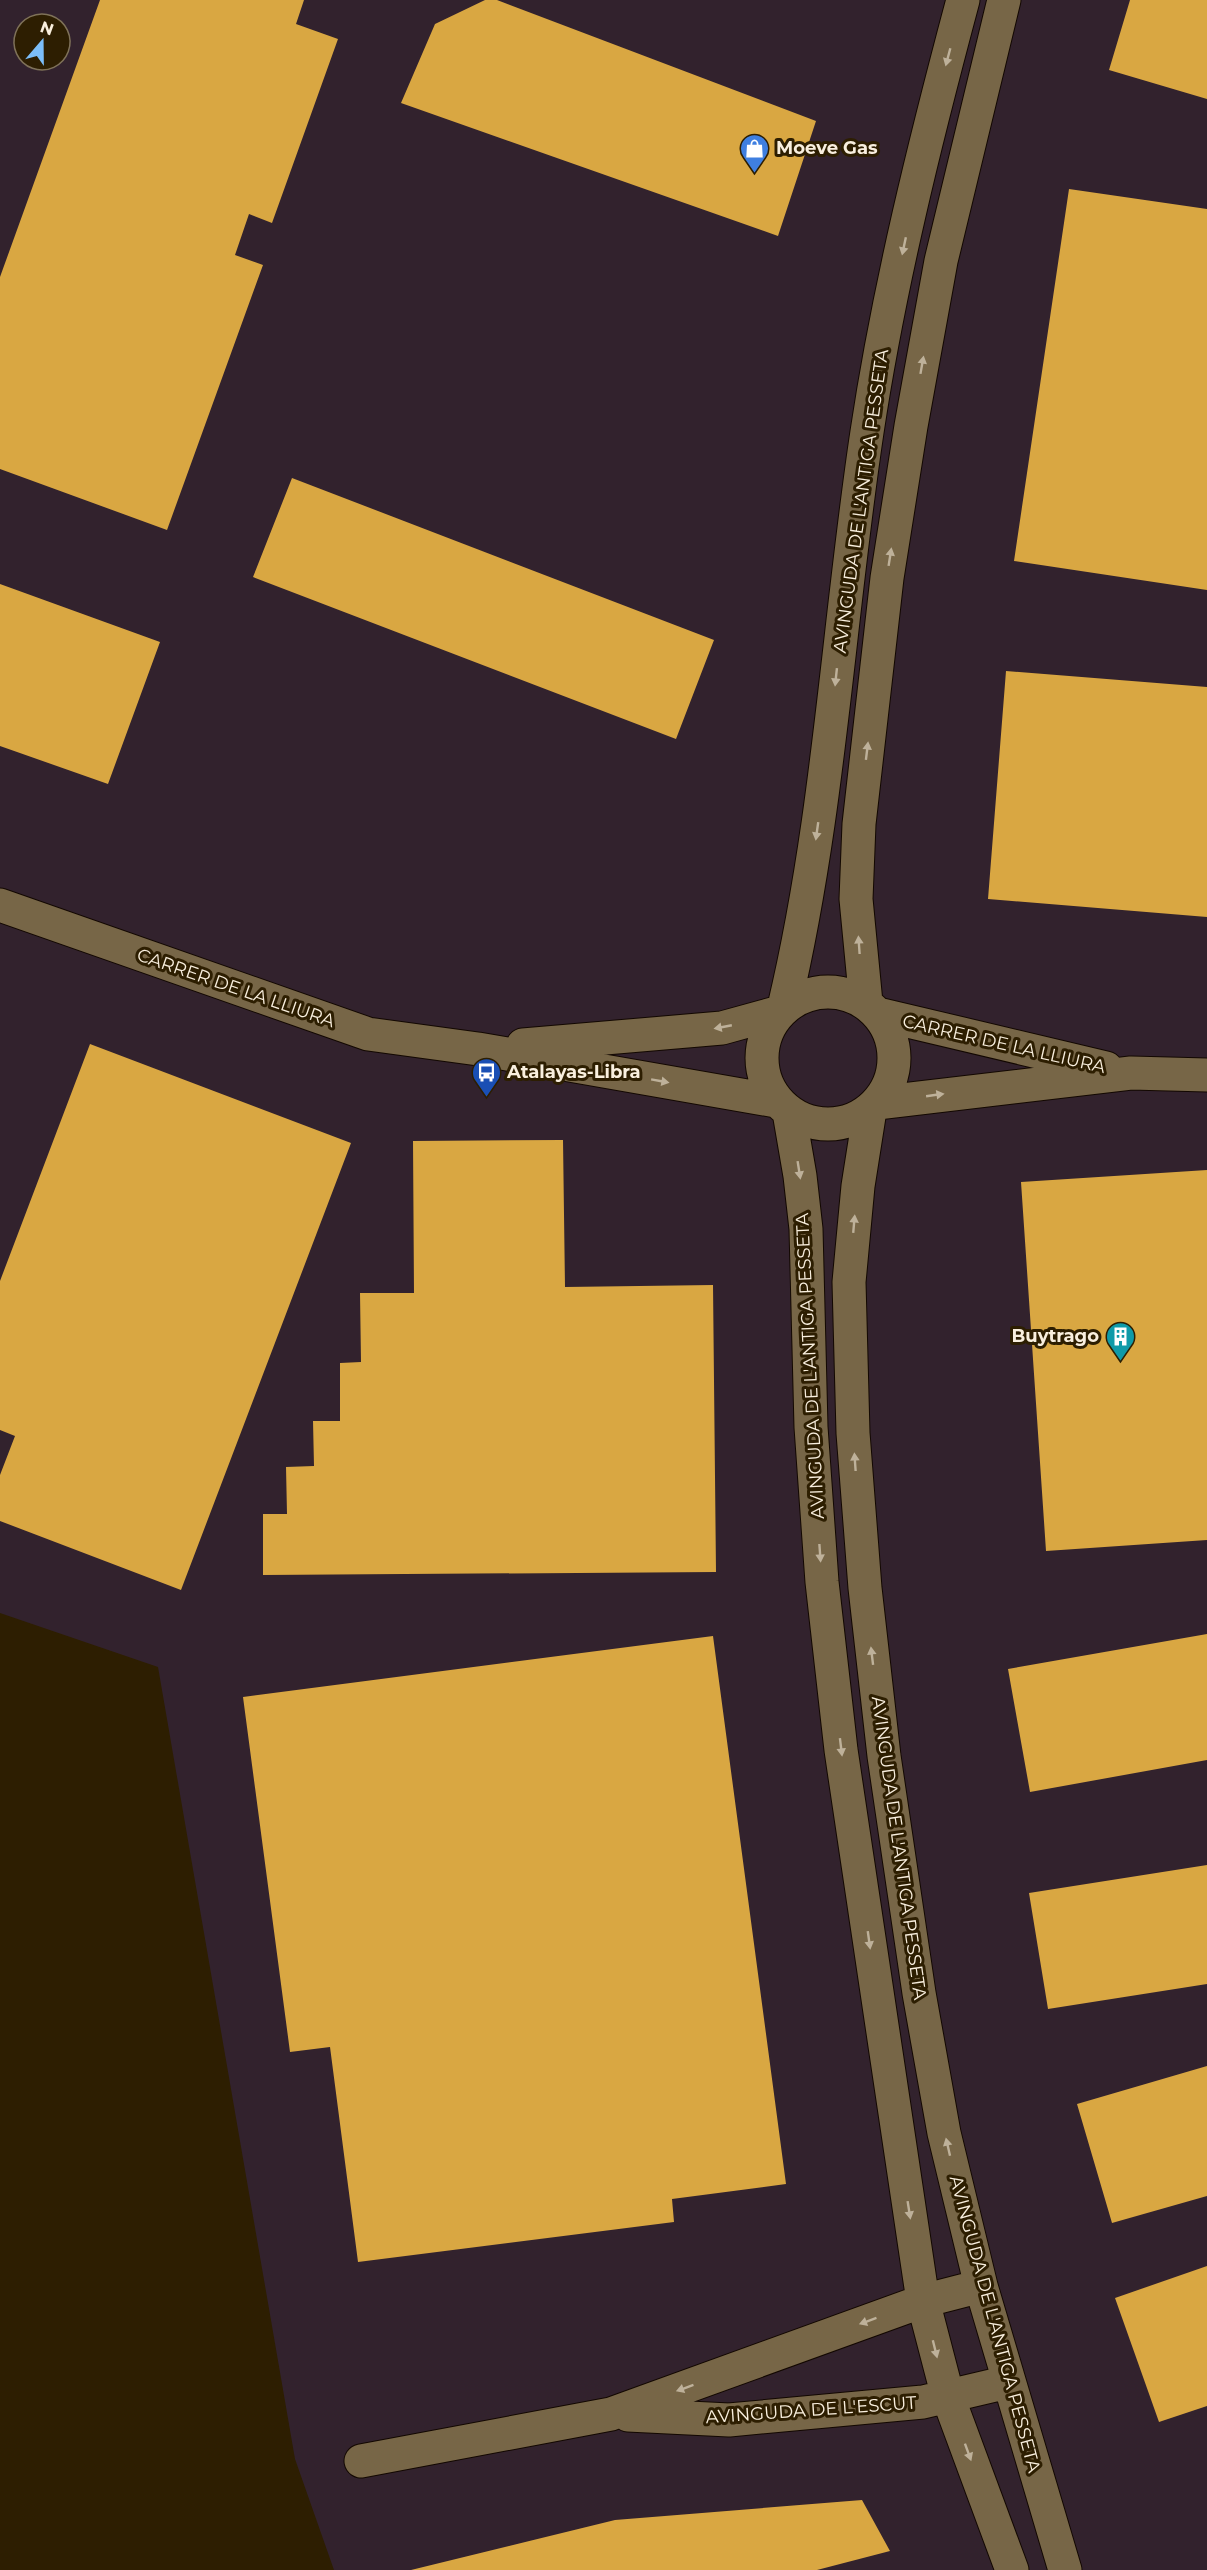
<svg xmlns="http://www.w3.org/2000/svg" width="1207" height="2570" font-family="Montserrat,sans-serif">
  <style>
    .industrial { fill: #32222d; fill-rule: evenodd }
    .building { fill: #d9a742 }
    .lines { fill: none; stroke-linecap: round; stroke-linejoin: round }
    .minor-casing { stroke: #130800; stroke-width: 35 }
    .minor { stroke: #776647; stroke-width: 33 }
    .oneway { fill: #beb19a }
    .labels { text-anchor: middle; stroke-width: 6; stroke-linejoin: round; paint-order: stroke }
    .poi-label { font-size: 18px; font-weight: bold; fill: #f9efde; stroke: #2d1e01; text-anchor: start }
    .street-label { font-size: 18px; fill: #f9efde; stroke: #2d1e01 }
  </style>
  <rect width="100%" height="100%" fill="#2d1e01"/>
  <!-- industrial -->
  <path class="industrial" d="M0,0H1207V2570H334L295,2459L158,1667L0,1613ZM24,24H60V60H24Z"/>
  <!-- building -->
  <path class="building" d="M100,0H304L296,24L338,39L272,223L249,214L235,255L263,265L167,530L0,469V277Z
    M485,0H497L816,121L778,236L401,103L435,24Z
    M1130,0H1207V99L1109,70Z
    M1069,189L1207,209V590L1014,561Z
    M292,478L714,640L676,739L253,577Z
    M0,584L160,642L108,784L0,746Z
    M1006,671L1207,687V917L988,899Z
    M90,1044L351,1143L181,1590L0,1521V1475L15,1436L0,1430V1281Z
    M563,1140L565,1287L713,1285L716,1572L263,1575V1514H287L286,1467L314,1466L313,1421H340V1363L361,1362L360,1293H414L413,1141Z
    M1207,1170V1540L1046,1551L1021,1182Z
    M1207,1634V1760L1030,1792L1008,1669Z
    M713,1636L786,2184L672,2199L674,2222L358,2262L330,2047L290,2052L243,1697Z
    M1207,1865V1984L1048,2009L1029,1893Z
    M1207,2066V2196L1112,2223L1077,2104Z
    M1207,2266V2406L1159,2422L1115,2298Z
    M862,2500L890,2551L817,2570H411L615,2520Z"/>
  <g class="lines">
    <defs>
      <path id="minor" d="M0,905L368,1034L478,1049L776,1101
        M762 1058a66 66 0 1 1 132 0a66 66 0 1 1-132 0Z
        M866,1003L856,899L859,824L887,578L911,426L941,261L1004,0
        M784,1007C829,818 838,624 867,432C889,286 925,142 963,0
        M878,1014L1106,1068
        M523,1045L722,1028L780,1012
        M877,1103L1131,1073L1207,1075
        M870,1110L858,1186L849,1282L853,1433L865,1588L884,1756L919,1993L944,2133L981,2286L1065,2570
        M789,1112L800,1176L806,1229L811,1427L822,1582L841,1750L923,2301L948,2397L1012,2570
        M628,2415L729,2420L923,2402L1008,2382
        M361,2461L611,2414L923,2301L981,2286"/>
    </defs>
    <!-- minor casing -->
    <use href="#minor" class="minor-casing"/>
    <!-- minor -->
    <use href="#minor" class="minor"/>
  </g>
  <!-- one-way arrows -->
  <defs><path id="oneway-solid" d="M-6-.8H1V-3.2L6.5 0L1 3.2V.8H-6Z" transform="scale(1.5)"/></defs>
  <g class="oneway">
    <use href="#oneway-solid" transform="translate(948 57) rotate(105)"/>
    <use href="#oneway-solid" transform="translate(904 246) rotate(102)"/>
    <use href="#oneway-solid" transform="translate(922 365) rotate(-80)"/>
    <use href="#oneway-solid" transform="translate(890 557) rotate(-81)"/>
    <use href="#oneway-solid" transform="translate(836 677) rotate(96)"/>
    <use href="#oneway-solid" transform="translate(867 751) rotate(-83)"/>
    <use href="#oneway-solid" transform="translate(817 831) rotate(98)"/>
    <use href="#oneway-solid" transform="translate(859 945) rotate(-94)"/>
    <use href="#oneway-solid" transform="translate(723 1027) rotate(169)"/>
    <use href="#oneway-solid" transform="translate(660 1081) rotate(10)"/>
    <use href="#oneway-solid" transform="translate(935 1095) rotate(-8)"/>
    <use href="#oneway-solid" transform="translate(799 1170) rotate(81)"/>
    <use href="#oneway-solid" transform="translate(854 1224) rotate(-85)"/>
    <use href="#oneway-solid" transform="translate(855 1462) rotate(-94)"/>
    <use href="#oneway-solid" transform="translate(820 1553) rotate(86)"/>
    <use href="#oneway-solid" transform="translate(872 1656) rotate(-97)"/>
    <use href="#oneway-solid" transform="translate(841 1747) rotate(83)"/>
    <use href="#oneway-solid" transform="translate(869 1940) rotate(82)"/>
    <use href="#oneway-solid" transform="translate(948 2147) rotate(-103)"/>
    <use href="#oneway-solid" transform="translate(909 2210) rotate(81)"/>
    <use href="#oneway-solid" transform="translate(868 2321) rotate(160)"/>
    <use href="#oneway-solid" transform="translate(935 2349) rotate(76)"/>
    <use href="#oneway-solid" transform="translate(685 2388) rotate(160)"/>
    <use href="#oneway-solid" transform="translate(968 2452) rotate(70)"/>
  </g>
  <!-- icons -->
  <defs>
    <symbol id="shop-pin" viewBox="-11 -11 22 30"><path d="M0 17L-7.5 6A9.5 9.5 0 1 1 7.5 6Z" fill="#3f7fe0" stroke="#2d1e01"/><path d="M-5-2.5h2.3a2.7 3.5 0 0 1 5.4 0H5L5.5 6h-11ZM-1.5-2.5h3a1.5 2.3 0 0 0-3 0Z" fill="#fff"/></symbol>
    <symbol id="bus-pin" viewBox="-11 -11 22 30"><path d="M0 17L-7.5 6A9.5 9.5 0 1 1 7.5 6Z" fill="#1a4fb4" stroke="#2d1e01"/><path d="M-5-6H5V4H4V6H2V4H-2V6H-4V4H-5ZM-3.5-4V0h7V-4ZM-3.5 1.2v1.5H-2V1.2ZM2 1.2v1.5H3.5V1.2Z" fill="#fff"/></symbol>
    <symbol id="building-pin" viewBox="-11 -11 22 30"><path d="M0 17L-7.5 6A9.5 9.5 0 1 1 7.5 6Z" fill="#0f9aa8" stroke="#2d1e01"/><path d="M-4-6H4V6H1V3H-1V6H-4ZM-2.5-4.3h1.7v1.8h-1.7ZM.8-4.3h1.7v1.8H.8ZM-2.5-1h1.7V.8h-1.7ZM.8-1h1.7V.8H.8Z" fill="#fff"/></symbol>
  </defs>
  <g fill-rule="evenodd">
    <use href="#shop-pin" x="738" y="132" width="33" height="45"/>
    <use href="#bus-pin" x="470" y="1056" width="33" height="45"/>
    <use href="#building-pin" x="1104" y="1320" width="33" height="45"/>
  </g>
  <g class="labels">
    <!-- poi labels -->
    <g class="poi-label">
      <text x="776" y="154">Moeve Gas</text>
      <text x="507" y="1078">Atalayas-Libra</text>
      <text x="1099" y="1342" text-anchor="end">Buytrago</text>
    </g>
    <!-- street labels -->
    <g class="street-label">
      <text transform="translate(861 501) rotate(-82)" y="6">AVINGUDA DE L'ANTIGA PESSETA</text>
      <text transform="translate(236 988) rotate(19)" y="6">CARRER DE LA LLIURA</text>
      <text transform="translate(1004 1044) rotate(13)" y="6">CARRER DE LA LLIURA</text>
      <text transform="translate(810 1366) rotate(-93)" y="6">AVINGUDA DE L'ANTIGA PESSETA</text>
      <text transform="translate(899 1848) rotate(82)" y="6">AVINGUDA DE L'ANTIGA PESSETA</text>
      <text transform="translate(995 2324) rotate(75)" y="6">AVINGUDA DE L'ANTIGA PESSETA</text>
      <text transform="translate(811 2410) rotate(-4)" y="6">AVINGUDA DE L'ESCUT</text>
    </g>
  </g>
  <!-- north arrow -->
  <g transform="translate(42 42) rotate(20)"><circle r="28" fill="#2d1e01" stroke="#7f7259" stroke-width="1.5"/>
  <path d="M0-4.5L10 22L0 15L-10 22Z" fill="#7cbef9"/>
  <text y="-9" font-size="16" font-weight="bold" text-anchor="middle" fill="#f9efde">N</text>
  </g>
</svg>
